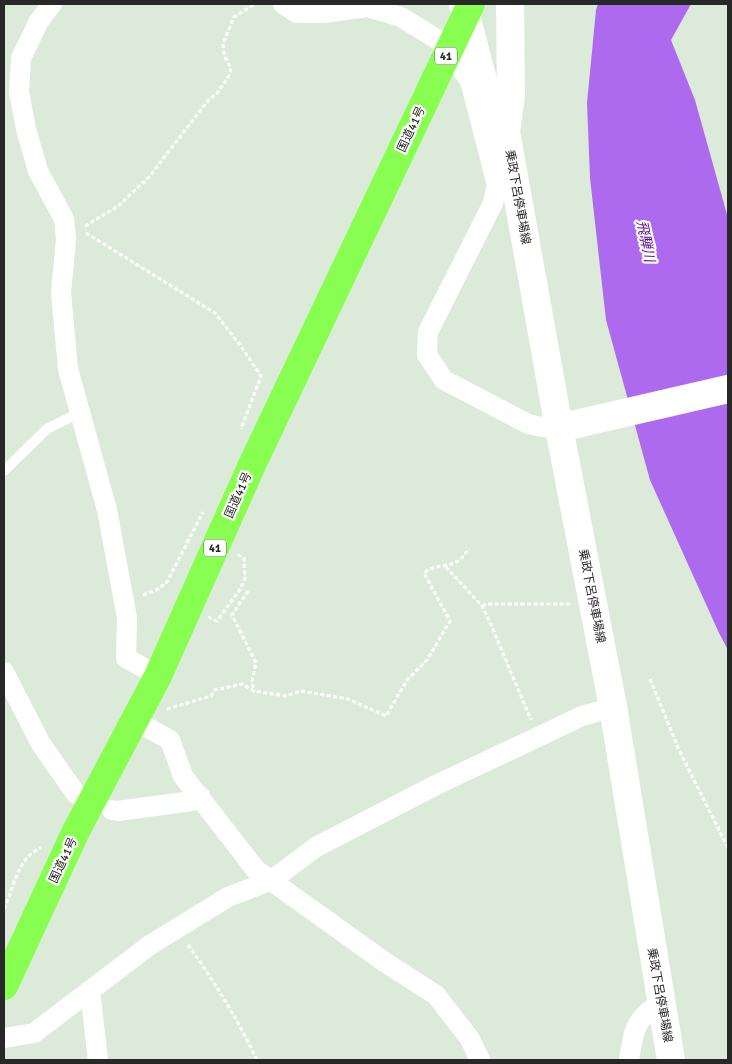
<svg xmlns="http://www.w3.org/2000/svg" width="732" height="1064" font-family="Signika,'Noto Sans JP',sans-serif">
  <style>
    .water { fill: #ae6aef }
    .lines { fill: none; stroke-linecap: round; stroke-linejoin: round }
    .path { stroke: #fff; stroke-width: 3; stroke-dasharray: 4 2.5; stroke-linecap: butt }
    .lane { stroke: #fff; stroke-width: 10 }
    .street { stroke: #fff; stroke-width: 20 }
    .secondary { stroke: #fff; stroke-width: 28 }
    .highway { stroke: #88ff50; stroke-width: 28 }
    .labels { text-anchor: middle; stroke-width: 4.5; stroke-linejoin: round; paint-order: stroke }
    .shield { fill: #fff; stroke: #686868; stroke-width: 1 }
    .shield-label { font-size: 11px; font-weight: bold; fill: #282828 }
    .street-label { font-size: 12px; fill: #282828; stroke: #fff }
    .water-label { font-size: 14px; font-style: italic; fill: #5e0c98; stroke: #fff }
  </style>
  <rect width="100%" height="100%" fill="#dcebd9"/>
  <!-- water -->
  <path class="water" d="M598,4H691L671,40L695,100L728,218V650L719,633L650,480L606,320L590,178L587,103L596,10Z"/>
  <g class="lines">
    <!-- path -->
    <path class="path" d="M85,226L117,207L149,177L210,98L216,95L230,74L231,68L224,55L223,44L234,17L255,4
      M86,233L215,313L240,345L261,376L241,429
      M446,567L482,606L490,622L531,720
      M248,591L232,615L256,663L252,681L254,691
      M143,595L158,589L167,582L203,512
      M482,606L487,604H570
      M208,617L217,621L239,591L245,579L244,558L238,555
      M650,679L679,750L728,848
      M167,709L211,696L215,690L242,684L254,691L286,696L301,691L348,699L386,716L407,680L427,660L450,621L424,573C438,561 454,572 467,551
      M4,909C11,894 16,869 28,857C31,853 37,850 41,847
      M188,945C215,982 238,1020 257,1060"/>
    <!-- lane -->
    <path class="lane" d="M4,471L47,429L81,412"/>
    <!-- street -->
    <path class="street" d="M52,4L39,21L21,58L19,92L26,129L38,171L64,219L66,239L61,293L68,369L107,510L127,618L126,658L158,676
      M283,4L297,13H323L367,7L401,17L443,43L470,81L497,185L493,203L428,332L427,355L444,380L528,424L542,427L559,428
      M4,672L41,744L76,794
      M134,720L170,740L183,776L256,870L386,963L436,995L470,1039L480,1060
      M112,810L118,811L192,801L200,796
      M90,990L98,1060
      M4,1038L34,1033L150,945L228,897L272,880L316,847L436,785L538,737L582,716L613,707
      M629,1060C634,1030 634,1019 661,1003"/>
    <!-- secondary -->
    <path class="secondary" d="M463,4L488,99L506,132
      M510,4L511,95L506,132L559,428L613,707L671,1060
      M559,428L728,389"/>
    <!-- highway -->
    <path class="highway" d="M4,986L76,831L158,676L251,467L471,4"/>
  </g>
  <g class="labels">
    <!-- shield labels -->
    <g class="shield">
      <rect x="435" y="47.5" width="22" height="17" rx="4"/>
      <rect x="204" y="539.5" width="22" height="17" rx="4"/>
    </g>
    <g class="shield-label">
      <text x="446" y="60">41</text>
      <text x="215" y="552">41</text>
    </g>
    <!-- street labels -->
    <g class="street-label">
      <text transform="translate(411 129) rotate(-65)" y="4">国道41号</text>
      <text transform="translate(518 197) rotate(80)" y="4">乗政下呂停車場線</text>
      <text transform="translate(238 495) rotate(-66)" y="4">国道41号</text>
      <text transform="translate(592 596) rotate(79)" y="4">乗政下呂停車場線</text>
      <text transform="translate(63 860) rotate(-65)" y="4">国道41号</text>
      <text transform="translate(660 995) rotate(80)" y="4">乗政下呂停車場線</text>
    </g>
    <!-- water labels -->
    <g class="water-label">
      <text transform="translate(646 241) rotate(78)" y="5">飛騨川</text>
    </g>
  </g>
  <!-- border -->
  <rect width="732" height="1064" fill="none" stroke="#282828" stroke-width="10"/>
</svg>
